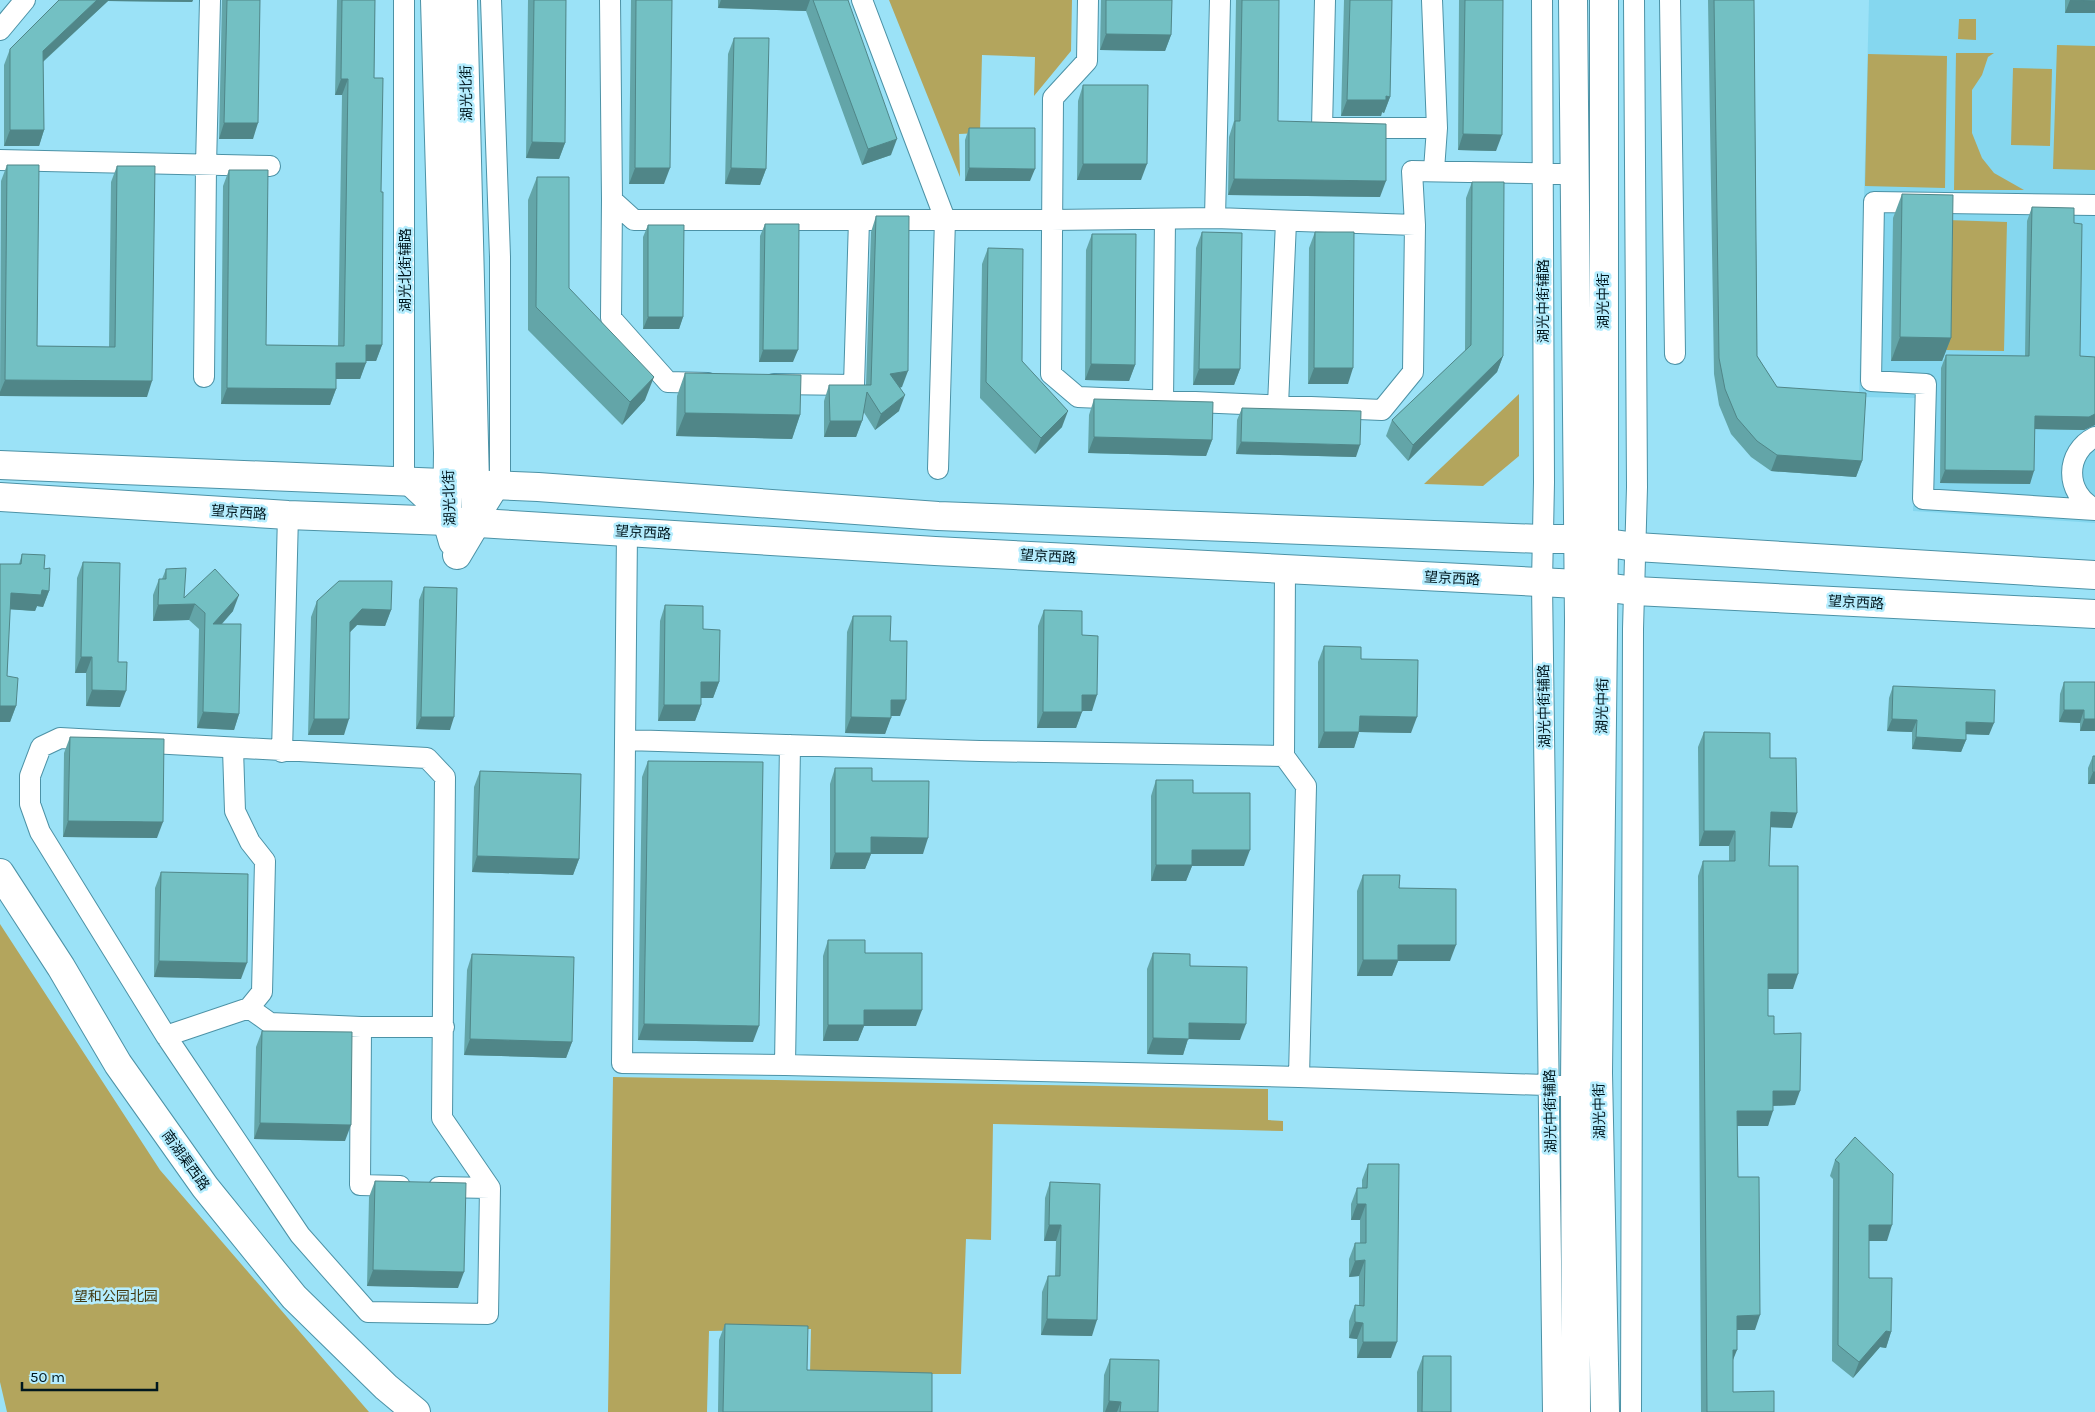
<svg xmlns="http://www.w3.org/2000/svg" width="2095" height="1412" font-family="Karla,'Noto Sans SC',sans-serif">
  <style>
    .built { fill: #85d7ef }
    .green { fill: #b3a55d }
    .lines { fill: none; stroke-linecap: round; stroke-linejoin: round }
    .street-casing { stroke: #4c92a6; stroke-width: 22 }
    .secondary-casing { stroke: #4c92a6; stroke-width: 30 }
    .primary-casing { stroke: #4c92a6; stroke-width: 30 }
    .street { stroke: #fff; stroke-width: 20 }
    .secondary { stroke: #fff; stroke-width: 28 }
    .primary { stroke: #fff; stroke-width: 28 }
    .wall { fill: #63a5a8 }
    .shaded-wall { fill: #508688 }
    .building { fill: #73c0c3; stroke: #508688 }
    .labels { text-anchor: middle; stroke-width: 5; stroke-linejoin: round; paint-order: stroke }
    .street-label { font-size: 14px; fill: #00171e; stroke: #b5edfe }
    .park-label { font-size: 14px; fill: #433b13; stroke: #b5edfe }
  </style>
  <rect width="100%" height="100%" fill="#9be2f7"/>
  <!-- built -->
  <path class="built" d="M1869,0H2095V523L1913,511L1916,398L1859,397Z"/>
  <!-- green -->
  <path class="green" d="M889,0H1072L1071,51L1034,96L1035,57L982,55L980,133L959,134L960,177Z
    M1959,19H1976V40L1958,39Z
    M2057,45L2095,46V170L2053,169Z
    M1956,53H1994L1988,57L1982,75L1972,90V133L1982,158L1994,173L2024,190H1954Z
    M1868,54L1947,56L1945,188L1865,186Z
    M2013,68L2052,69L2050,146L2011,145Z
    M1947,220L2007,222L2004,351L1944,350Z
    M1519,394V456L1483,486L1424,484Z
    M0,924L160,1170L369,1412H7L0,1382Z
    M613,1077L1268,1089V1120L1283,1121V1131L993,1124L991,1240L966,1239L961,1374H810L811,1329L709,1331L707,1412H608Z"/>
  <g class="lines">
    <defs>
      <path id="street" d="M404,0V481L447,521
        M610,0L612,200L634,220H1052L1215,218L1415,225L1412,171L1575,174
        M862,0L945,219L938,469
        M1088,0L1087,61L1053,98L1051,374L1078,397L1382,410L1413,372L1415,225
        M1325,0L1322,128H1437
        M1432,0L1437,128L1434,170
        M1542,0L1544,482L1542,583L1553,1412
        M1670,0L1675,354
        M0,30L25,0
        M0,160L270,166
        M612,200L611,318L668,382L708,383
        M2095,205L1874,202L1871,381L1926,384L1923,499L2095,510
        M1215,218L1220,0
        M204,377L206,166L210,0
        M774,384L854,385L859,220
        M1163,400L1165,220
        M1278,405L1286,222
        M2095,437C2065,452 2064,493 2095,509
        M476,523L500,485V257L491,0
        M627,531L622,1063L785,1065L1299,1077L1575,1086
        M60,738L427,758L445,777L442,1118L490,1188L488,1314L368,1312L300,1235L166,1036L40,832L30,804V776L41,747Z
        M626,740L980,751L1284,756L1306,786L1299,1077
        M233,749L235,811L250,842L265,861L262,992L249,1008L270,1023L361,1027H444
        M282,752L288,515
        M1284,756L1285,568
        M361,1027L360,1185L400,1186
        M166,1036L249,1008
        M785,1065L790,745
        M439,1187L490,1188
        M1631,1412L1633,629L1637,487L1634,0"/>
      <path id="secondary" d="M435,0L448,453L447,521L453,542
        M1573,0L1579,620L1575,1086L1576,1412
        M1604,0V543L1598,1073L1605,1412
        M457,555L476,523L463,0
        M0,873L61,967L118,1064L205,1187L294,1297L386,1387L416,1412"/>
      <path id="primary" d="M0,465L538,487L938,516L1542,539H1578L1636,547L2095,575
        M0,497L288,515L447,521L935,551L1578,584L1635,591L2095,614"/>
    </defs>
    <!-- street casing -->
    <use href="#street" class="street-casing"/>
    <!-- secondary casing -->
    <use href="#secondary" class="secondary-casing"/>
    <!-- primary casing -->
    <use href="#primary" class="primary-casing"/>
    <!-- street -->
    <use href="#street" class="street"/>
    <!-- secondary -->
    <use href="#secondary" class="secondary"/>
    <!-- primary -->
    <use href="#primary" class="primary"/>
  </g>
  <!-- wall -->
  <path class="wall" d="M59,0H193L192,2L108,1L43,62L44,130L39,146H4V65L10,49Z
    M222,0H260L253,139H219Z
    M337,0H375L374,78L381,192L382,345L376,361H366L360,379H336V389L330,405L221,404L223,186L229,170L266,345L338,346L342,95H335Z
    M528,0H566L565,143L559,159L526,158Z
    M631,0H672L664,184H629Z
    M718,0H848L891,155L862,165L806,11L718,8Z
    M1101,0H1172L1171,35L1165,51L1100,50Z
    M1236,0H1279L1278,121L1380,197L1228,195L1229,137L1234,121Z
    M1344,0H1392L1390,97L1384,113L1382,112L1381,116H1341Z
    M1459,0H1503L1496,151L1458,150Z
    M1708,0H1754L1757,356L1777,387L1862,461L1856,477L1771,471L1751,457L1731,434L1719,405L1714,374Z
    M2065,0H2095L2065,13Z
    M734,38L766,169L760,185L725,184L728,54Z
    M1083,85L1141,180H1077L1078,101Z
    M969,128L1030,181H965V140Z
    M7,165L37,346L109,347L111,182L117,166L147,397L0,396L1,181Z
    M537,177L569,288L645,400L622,425L528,330V200Z
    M1472,182L1503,356L1497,372L1408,461L1386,436L1392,420L1465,351L1466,198Z
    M1902,194L1951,338L1942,361H1891L1893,218Z
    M2032,207L2074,223L2080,356L2095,357V425L2084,430L2035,429L2030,484L1940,483L1941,368L1946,355L2025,356L2027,221Z
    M876,216L902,387L900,388L899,411L875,430L863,411L862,421L856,437H824V401L829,385H866L871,232Z
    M765,224L793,362H759L760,236Z
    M648,225L683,317L679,329H643V237Z
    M1202,232L1240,369L1234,385H1193L1196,248Z
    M1315,232L1348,384H1308L1309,248Z
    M1092,234L1135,365L1129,381L1085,380L1086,250Z
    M988,248L1022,361L1062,427L1035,454L980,398L982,264Z
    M685,373L800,415L792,439L676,436L677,396Z
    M1094,399L1212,440L1206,456L1088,453L1089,415Z
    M1242,408L1356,457L1236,454L1237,420Z
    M22,554L44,569L49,591L43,607L37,606L35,611L10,609L7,676L16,706L10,722L0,564H19Z
    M83,562L118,662L120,707L86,706V673H75L77,578Z
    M166,569L184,598L233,611L222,624L239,714L234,730L197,728L199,629L189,620L153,621V595L159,579H162Z
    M424,587L450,730L416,729L419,600Z
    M317,601L391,610L385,626L357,625L350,632L344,735H308L311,617Z
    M665,605L703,629L719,682L713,698H701V705L695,721H658L660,621Z
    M1044,610L1082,635L1092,711H1082L1076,728H1037L1038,626Z
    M853,616L890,641L900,716H891L885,734L845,733L847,632Z
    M1324,646L1361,659L1411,733L1359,732L1354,748H1318V662Z
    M2064,682H2095V731H2080V723L2059,722L2060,694Z
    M1893,686L1989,735L1966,734V740L1961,752L1912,749V732L1887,731L1889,698Z
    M1704,732L1770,758L1792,828L1770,827L1769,866L1793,989H1768V1016L1774,1034L1795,1105L1773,1106L1768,1126H1737L1738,1177L1755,1330H1737L1733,1359V1392L1774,1412H1701L1698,876L1703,861H1729V846H1699L1698,747Z
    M70,737L157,838L63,837L64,753Z
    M2093,756L2095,784H2088V768Z
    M648,761L753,1042L638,1040L642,777Z
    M835,768L872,781L923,854H871L865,869H830V784Z
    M480,771L579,859L573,875L472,872L474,787Z
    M1156,780L1193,793L1244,866H1192L1186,881H1151V796Z
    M161,872L241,979L154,977L155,888Z
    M1363,875L1399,888L1450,961H1398L1392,976H1357V891Z
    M828,940L865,953L916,1026H864L858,1041H823V956Z
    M1153,953L1190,966L1240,1040L1188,1039L1183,1055L1147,1054V969Z
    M472,954L572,1042L566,1058L464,1055L467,970Z
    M262,1031L345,1141L254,1139L256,1047Z
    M1855,1137L1887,1241H1869V1278L1891,1332L1886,1348L1880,1347L1853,1378L1832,1361L1833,1179L1830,1176L1835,1160Z
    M1368,1164L1391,1358H1357V1339L1349,1338V1321L1355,1305H1359V1276L1349,1277V1259L1355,1243H1360V1220H1351V1204L1357,1188H1362V1180Z
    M375,1181L458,1288L367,1286L369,1197Z
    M1050,1182L1092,1336L1041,1335L1042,1292L1048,1276H1055L1056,1241H1044L1045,1198Z
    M725,1324L807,1370L932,1412H718L719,1340Z
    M1423,1356L1451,1412H1417V1372Z
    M1110,1359L1158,1412H1103L1104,1375Z"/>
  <!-- shaded-wall -->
  <path class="shaded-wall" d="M97,0H193L192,2L108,1L37,67L43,51Z
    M721,0H810L806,11L718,8Z
    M2070,0L2095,1V13H2065Z
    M1106,34L1171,35L1165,51L1100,50Z
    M341,79H348L342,95H335Z
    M1386,96L1390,97L1384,113L1382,112L1381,116H1341L1347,100Z
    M224,123H258L253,139H219Z
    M10,130H44L39,146H4Z
    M1463,134L1502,135L1496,151L1458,150Z
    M897,139L891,155L862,165L868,149Z
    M532,142L565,143L559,159L526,158Z
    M1083,164H1147L1141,180H1077Z
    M635,168H670L664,184H629Z
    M731,168L766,169L760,185L725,184Z
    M969,168L1035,169L1030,181H965Z
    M1234,179L1386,181L1380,197L1228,195Z
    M648,317H683L679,329H643Z
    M1900,337L1951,338L1942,361H1891Z
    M366,345H382L376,361H360Z
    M763,350H798L793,362H759Z
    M1503,356L1497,372L1408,461L1413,445Z
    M336,363H366L360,379H330Z
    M1091,364L1135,365L1129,381L1085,380Z
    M1314,368H1353L1348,384H1308Z
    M1199,369H1240L1234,385H1193Z
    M908,371L902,387L884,390L890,374Z
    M654,377L645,400L622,425L630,402Z
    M5,380L152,381L147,397L0,396V392Z
    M227,388L336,389L330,405L221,404Z
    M905,395L899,411L875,430L881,414Z
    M1068,411L1062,427L1035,454L1041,438Z
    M685,413L800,415L792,439L676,436Z
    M2095,414V425L2084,430L2030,429L2035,416Z
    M830,421H862L856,437H824Z
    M1094,437L1212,440L1206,456L1088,453Z
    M1241,442L1360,445L1356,457L1236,454Z
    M1777,455L1862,461L1856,477L1771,471Z
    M1945,470L2034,471L2030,484L1940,483Z
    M42,590L49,591L43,607L37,606L35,611L5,609L11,593Z
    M239,595L233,611L207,640L213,624Z
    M195,604L189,620L153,621L158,605Z
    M362,609L391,610L385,626L357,625L344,638L350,622Z
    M81,657H92L86,673H75Z
    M701,682H719L713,698H695Z
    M92,690L126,691L120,707L86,706Z
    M1082,695H1097L1092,711H1077Z
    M891,700H906L900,716H885Z
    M664,705H701L695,721H658Z
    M0,706H16L10,722H0Z
    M2064,710H2084L2080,723L2059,722Z
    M203,712L239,714L234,730L197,728Z
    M1043,712H1082L1076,728H1037Z
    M1360,716L1417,717L1411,733L1359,732L1354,748H1318L1324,732Z
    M421,717H454L450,730L416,729Z
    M851,717L891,718L885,734L845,733Z
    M314,719H349L344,735H308Z
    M1892,719L1917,720L1912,732L1887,731Z
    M2084,719H2095V731H2080Z
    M1966,722L1994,723L1989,735L1962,734Z
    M1916,737L1966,740L1961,752L1912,749Z
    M2093,772H2095V784H2088Z
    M1771,812L1797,813L1792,828L1765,827Z
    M68,821L163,822L157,838L63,837Z
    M1704,831H1735L1729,846H1699Z
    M871,837L928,838L923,854H871L865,869H830L835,853Z
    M1192,850H1250L1244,866H1192L1186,881H1151L1156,865Z
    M477,856L579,859L573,875L472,872Z
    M1398,945H1456L1450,961H1398L1392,976H1357L1363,960Z
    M159,961L247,963L241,979L154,977Z
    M1768,974H1798L1793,989H1762Z
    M864,1010H922L916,1026H864L858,1041H823L828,1025Z
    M1189,1023L1246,1024L1240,1040L1188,1039L1183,1055L1147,1054L1153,1038Z
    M644,1024L759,1026L753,1042L638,1040Z
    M470,1039L572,1042L566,1058L464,1055Z
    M1773,1091H1800L1795,1105L1768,1106Z
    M1737,1111H1773L1768,1126H1732Z
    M260,1123L351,1125L345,1141L254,1139Z
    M1357,1204H1366L1360,1220H1351Z
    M1049,1225H1061L1056,1241H1044Z
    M1869,1225H1892L1887,1241H1863Z
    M1365,1260L1359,1276L1349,1277L1355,1261Z
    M373,1270L464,1272L458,1288L367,1286Z
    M1760,1315L1755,1330H1731L1737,1316Z
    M1047,1319L1097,1320L1092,1336L1041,1335Z
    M1355,1322L1363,1323L1357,1339L1349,1338Z
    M1886,1331L1891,1332L1886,1348L1880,1347L1853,1378L1859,1362Z
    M1363,1342H1397L1391,1358H1357Z
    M1733,1350H1737L1731,1365Z
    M1109,1401L1121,1402L1117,1412H1105Z"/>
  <!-- building -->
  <path class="building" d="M59,0H97L43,51L44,130H10V49Z
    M227,0H260L258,123H224Z
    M342,0H375L374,78H383L381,192H383L382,345H366V363H336V389L227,388L229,170H268L266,345L344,346L348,79H341Z
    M534,0H566L565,143L532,142Z
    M636,0H672L670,168H635Z
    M813,0H848L897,139L868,149Z
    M1106,0H1172L1171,35L1106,34Z
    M1242,0H1279L1278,121L1386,124V181L1234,179L1235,121H1240Z
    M1350,0H1392L1390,97L1386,96V100H1347Z
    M1465,0H1503L1502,135L1463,134Z
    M1714,0H1754L1757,356L1777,387L1866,393L1862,461L1777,455L1757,441L1737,418L1725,389L1719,358Z
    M2070,0H2095V1Z
    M734,38H769L766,169L731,168Z
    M1083,85H1148L1147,164H1083Z
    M969,128H1035V169L969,168Z
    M7,165H39L37,346L115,347L117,166H155L152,381L5,380Z
    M537,177H569V288L654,377L630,402L536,307Z
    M1472,182H1504L1503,356L1413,445L1392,420L1471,345Z
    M1902,194L1953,195L1951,338L1900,337Z
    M2032,207L2074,208V223L2082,224L2080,356L2095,357V414L2089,417L2035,416L2034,471L1945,470L1946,355L2029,356Z
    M876,216H909L908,371L890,374L905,395L881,414L867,392L862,421H830L829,385H871Z
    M765,224H799L798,350H763Z
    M648,225H684L683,317H648Z
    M1202,232L1242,233L1240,369H1199Z
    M1315,232H1354L1353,368H1314Z
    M1092,234H1136L1135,365L1091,364Z
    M988,248L1023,249L1022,361L1068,411L1041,438L986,382Z
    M685,373L801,375L800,415L685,413Z
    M1094,399L1213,402L1212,440L1094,437Z
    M1242,408L1361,411L1360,445L1241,442Z
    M22,554L45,555L44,569L50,568L49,591L42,590L41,595L11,593L7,676L18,678L16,706H0V564H21Z
    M83,562L120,563L118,662H127L126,691L92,690V657H81Z
    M186,568L184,598L215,569L239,595L213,624H241L239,714L203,712L205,613L195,604L158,605L159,579H166V569Z
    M339,581H392L391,610L362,609L350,622L349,719H314L317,601Z
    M424,587L457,588L454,717H421Z
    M665,605L703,606V629L720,630L719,682H701V705H664Z
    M1044,610L1082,611V635L1098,636L1097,695H1082V712H1043Z
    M853,616H891L890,641H907L906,700H891V718L851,717Z
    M1324,646L1361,647V659L1418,660L1417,717L1360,716L1359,732H1324Z
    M2064,682H2095V719H2084V710H2064Z
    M1893,686L1995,690L1994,723L1966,722V740L1916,737L1917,720L1892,719Z
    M1704,732L1770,733V758H1796L1797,813L1771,812L1769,866H1798V974H1768V1016H1774V1034L1801,1033L1800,1091H1773V1111H1737L1738,1177H1759L1760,1315L1737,1316V1350H1733V1392L1774,1391V1412H1707L1703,861H1735V831H1704Z
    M70,737L164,739L163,822L68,821Z
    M2093,756H2095V772H2093Z
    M648,761L763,762L759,1026L644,1024Z
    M835,768H872V781H929L928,838L871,837V853H835Z
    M480,771L581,774L579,859L477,856Z
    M1156,780H1193V793H1250V850H1192V865H1156Z
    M161,872L248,874L247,963L159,961Z
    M1363,875H1400L1399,888L1456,889V945H1398V960H1363Z
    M828,940H865V953H922V1010H864V1025H828Z
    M1153,953L1190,954V966L1247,967L1246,1024L1189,1023V1039L1153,1038Z
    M472,954L574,957L572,1042L470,1039Z
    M262,1031L352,1032L351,1125L260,1123Z
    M1855,1137L1893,1174L1892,1225H1869V1278H1892L1891,1332L1886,1331L1859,1362L1838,1345L1839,1163L1835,1160Z
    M1368,1164H1399L1397,1342H1363V1323L1355,1322V1305L1364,1306L1365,1260L1355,1261V1243H1366V1204H1357V1188H1367Z
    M375,1181L466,1183L464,1272L373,1270Z
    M1050,1182L1100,1184L1097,1320L1047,1319L1048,1276H1060L1061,1225H1049Z
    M725,1324L808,1326L807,1370L932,1373V1412H723Z
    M1423,1356H1451V1412H1422Z
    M1110,1359L1159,1360L1158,1412H1120L1121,1402L1109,1401Z"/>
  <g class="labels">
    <!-- street labels -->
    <g class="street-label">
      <text transform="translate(466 93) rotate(-91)" y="5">湖光北街</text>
      <text transform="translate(405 270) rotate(-90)" y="5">湖光北街辅路</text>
      <text transform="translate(1543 301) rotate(-90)" y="5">湖光中街辅路</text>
      <text transform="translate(1603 301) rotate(-90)" y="5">湖光中街</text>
      <text transform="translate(449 498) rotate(-92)" y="5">湖光北街</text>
      <text transform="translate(239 512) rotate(4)" y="5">望京西路</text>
      <text transform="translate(643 532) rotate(3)" y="5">望京西路</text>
      <text transform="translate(1048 556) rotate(3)" y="5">望京西路</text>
      <text transform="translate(1452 578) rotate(3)" y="5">望京西路</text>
      <text transform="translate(1856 602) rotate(3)" y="5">望京西路</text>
      <text transform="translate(1544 706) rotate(-91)" y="5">湖光中街辅路</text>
      <text transform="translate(1602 706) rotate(-89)" y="5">湖光中街</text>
      <text transform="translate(1550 1111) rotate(-91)" y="5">湖光中街辅路</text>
      <text transform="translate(1599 1111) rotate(-91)" y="5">湖光中街</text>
      <text transform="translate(186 1160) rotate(54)" y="5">南湖渠西路</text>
    </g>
    <!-- park labels -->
    <g class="park-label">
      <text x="116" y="1301">望和公园北园</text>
    </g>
  </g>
  <!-- scale -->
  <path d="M22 1382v8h135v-8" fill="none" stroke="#00171e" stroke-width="2.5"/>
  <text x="30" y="1382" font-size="15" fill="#00171e" stroke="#b5edfe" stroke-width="4" paint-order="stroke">50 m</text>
</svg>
